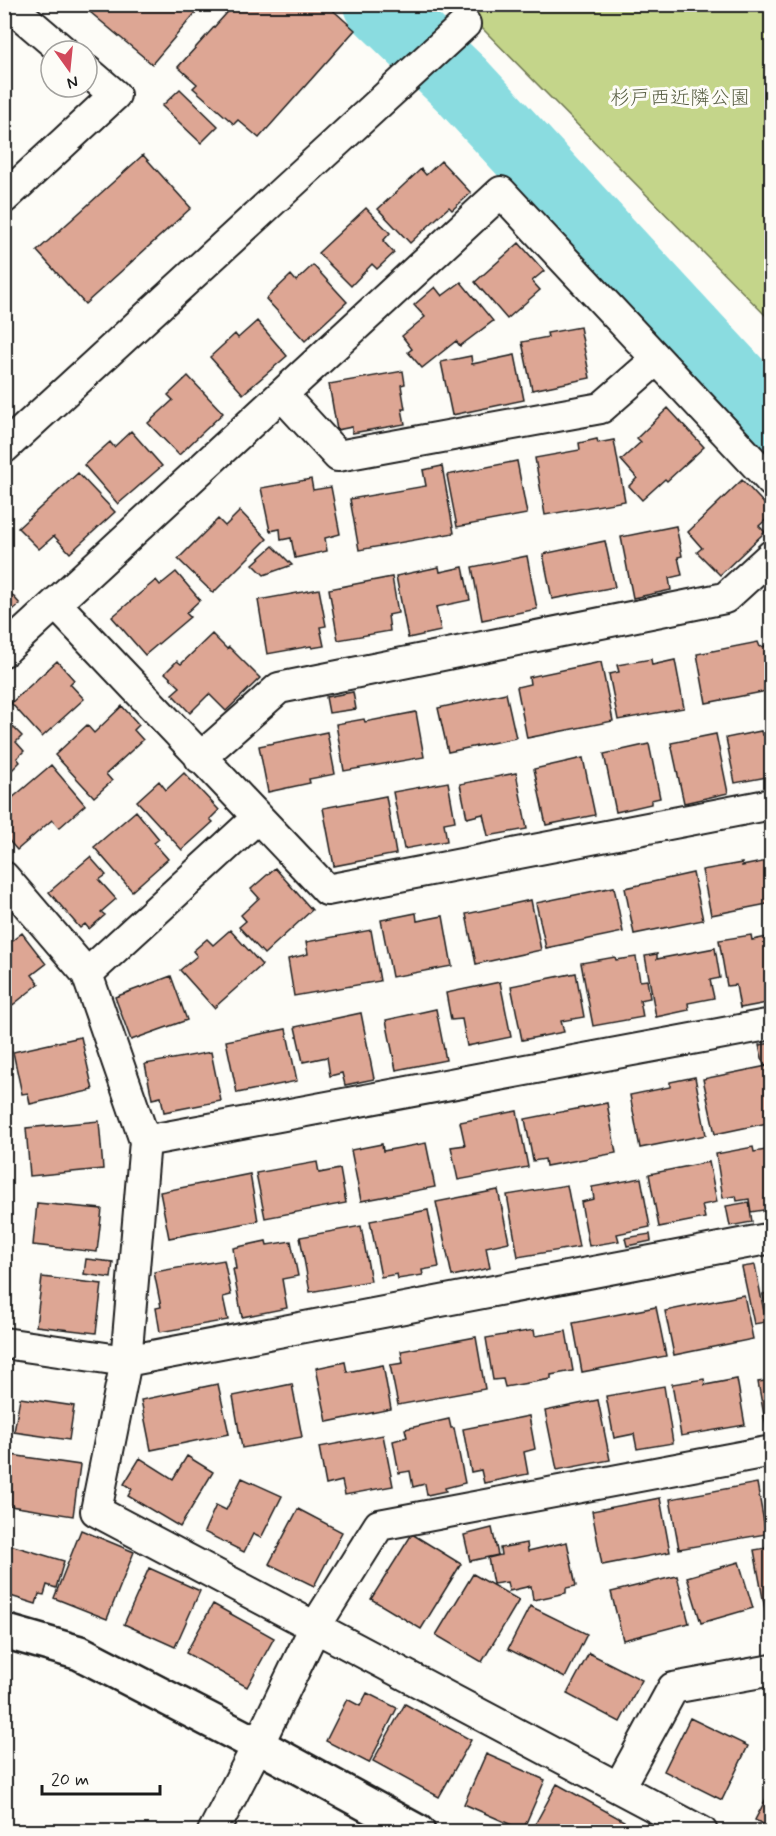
<svg xmlns="http://www.w3.org/2000/svg" width="776" height="1836" font-family="Mynerve,'Klee One',sans-serif">
  <style>
    .green { fill: #c4d58a; stroke: #707853; stroke-width: 1.5 }
    .lines { fill: none; stroke-linecap: round; stroke-linejoin: round }
    .river { stroke: #8adce0; stroke-width: 70 }
    .building { fill: #dda694; stroke: #1c1c1c; stroke-width: 1.5 }
    .street-casing { stroke: #1c1c1c; stroke-width: 34 }
    .secondary-casing { stroke: #1c1c1c; stroke-width: 38 }
    .street { stroke: #fdfcf7; stroke-width: 30 }
    .secondary { stroke: #fdfcf7; stroke-width: 33 }
    .labels { text-anchor: middle; stroke-width: 6; stroke-linejoin: round; paint-order: stroke }
    .park-label { font-size: 20px; fill: #575d42; stroke: #fdfcf7 }
  </style>
  <rect width="100%" height="100%" fill="#fdfcf7"/>
  <filter id="ink" filterUnits="userSpaceOnUse"><feTurbulence type="fractalNoise" baseFrequency=".0167" numOctaves="2"/><feDisplacementMap in="SourceGraphic" scale="12" xChannelSelector="R" yChannelSelector="G"/><feConvolveMatrix kernelMatrix="1 2 1 2 8 2 1 2 1" color-interpolation-filters="sRGB"/></filter>
  <g filter="url(#ink)">
    <!-- green -->
    <path class="green" d="M458,5H771V321L475,21Z"/>
    <g class="lines">
      <!-- river -->
      <path class="river" d="M378,4L461,84L772,421"/>
    </g>
    <!-- building -->
    <path class="building" d="M87,4H203L152,64L84,7Z
      M235,4H326L355,30L259,138L238,120L234,124L193,88L197,84L178,67Z
      M180,89L218,126L201,143L162,106Z
      M143,155L191,208L85,304L37,251Z
      M441,161L471,193L452,210L449,207L410,243L378,209L421,169L426,175Z
      M366,208L390,233L383,241L394,253L377,269L372,264L351,286L318,253Z
      M519,243L544,271L532,281L540,290L507,319L475,282Z
      M313,265L347,302L305,341L266,299L291,275L296,281Z
      M461,282L493,321L460,346L456,341L422,368L408,352L412,349L402,336L425,317L414,305L435,287L442,296Z
      M257,321L287,356L243,394L210,357L235,334L238,338Z
      M580,327L590,378L532,390L522,342L548,337L547,333Z
      M515,355L524,400L452,415L441,362L471,356L472,364Z
      M403,371L405,384L401,385L405,409H402L405,424L352,433V427L337,430L329,384Z
      M188,376L223,413L179,455L148,423L173,400L168,395Z
      M668,408L704,447L667,481L665,479L642,500L629,486L637,478L621,460L641,442L637,438Z
      M131,431L162,466L118,504L84,465L110,442L114,447Z
      M597,439L598,443L614,440L625,501L545,515L535,458L580,450L579,443Z
      M517,461L527,514L457,527L447,475Z
      M442,466L454,533L359,550L350,499L426,486L423,470Z
      M78,473L115,512L70,553L54,536L39,549L18,528Z
      M311,479L313,490L331,487L340,534L325,538L327,551L295,558L291,538L281,540L280,529L270,531L261,488Z
      M742,480L772,512V514L759,526L765,532L720,575L697,552L702,548L688,532Z
      M240,511L267,539L213,593L178,559L218,519L225,526Z
      M676,526L682,556L678,557L682,575L669,578L671,590L633,598L621,537Z
      M605,541L615,587L552,599L543,554Z
      M273,546L292,565L264,575L253,564Z
      M527,556L537,609L482,620L472,567Z
      M439,567L440,572L463,567L470,600L436,607L441,631L408,638L396,576Z
      M176,572L200,600L186,613L190,617L145,655L112,617L156,580L160,585Z
      M392,577L398,613L388,615L390,631L338,640L329,589Z
      M4,580L9,585L6,588L20,604L4,617Z
      M319,589L326,626L320,627L324,646L312,648L311,646L267,654L258,600Z
      M212,634L227,649L229,647L260,678L226,711L209,694L190,713L172,694L180,687L165,673L177,661L181,664Z
      M758,642L760,647L770,645L772,654V690L706,703L697,654Z
      M651,659L652,665L675,660L684,708L618,720L609,674L619,672L617,665Z
      M57,661L74,680L70,684L84,699L42,737L11,703Z
      M601,662L613,721L527,738L517,687L530,684L529,677Z
      M353,692L356,709L329,713L326,697Z
      M506,693L516,738L448,752L438,708Z
      M122,706L139,725L134,730L143,740L106,774L112,781L94,797L55,755L87,725L94,733Z
      M416,712L424,757L344,771L336,724L364,719L365,722Z
      M4,718L22,736L16,742L24,751L17,758L20,762L9,773L4,768Z
      M761,731L762,735L772,734V776L735,783L726,738Z
      M327,732L335,774L309,779L310,783L268,792L259,746Z
      M716,734L728,793L684,803L671,743Z
      M649,744L660,798L651,800V804L616,812L604,754Z
      M583,758L595,815L546,825L534,769Z
      M51,765L85,805L59,828L52,820L17,850L4,835V805Z
      M184,773L219,810L210,819L213,822L182,850L137,801L159,781L166,790Z
      M516,773L527,829L488,836L483,814L467,818L460,784Z
      M448,782L455,821L444,823L447,841L404,849L393,792Z
      M386,796L396,854L334,866L323,808Z
      M136,811L159,839L154,843L168,859L132,891L94,847Z
      M90,857L106,875L99,880L116,899L101,912L105,915L89,929L85,924L80,928L49,892Z
      M772,860V903L711,915L702,870L742,863V866Z
      M275,868L312,910L264,954L239,927L246,921L241,915L259,898L251,889Z
      M693,873L703,920L634,934L625,888Z
      M614,887L623,932L546,948L536,903Z
      M531,900L541,950L476,964L466,914Z
      M416,913L417,921L443,916L452,966L392,977L381,920Z
      M230,930L262,965L214,1008L180,970L197,956L193,951L207,939L213,945Z
      M371,930L380,981L294,996L288,959L308,954L306,942Z
      M22,933L46,964L32,975L39,984L4,1012V947Z
      M751,935L752,940L772,936V1002L740,1008L736,985L727,986L719,940Z
      M715,948L720,978L710,980L714,998L688,1003L689,1010L656,1017L645,956L657,954V959Z
      M615,957L616,960L636,957L640,981L647,980L650,998L640,1000L643,1017L593,1026L581,963Z
      M576,973L584,1017L561,1021L564,1032L522,1040L511,986Z
      M171,976L187,1020L131,1040L115,997Z
      M500,982L511,1037L467,1046L462,1019L451,1020L446,993Z
      M436,1009L446,1060L396,1070L386,1020Z
      M361,1013L374,1079L345,1085L342,1073L330,1076L327,1057L303,1062L295,1027Z
      M286,1029L297,1081L237,1093L226,1041Z
      M81,1037L93,1090L30,1104L28,1093L22,1094L13,1052Z
      M772,1043V1064L764,1066L759,1045Z
      M211,1052L221,1101L164,1112L161,1097L152,1099L145,1064Z
      M767,1066L772,1087V1122L715,1134L703,1079Z
      M695,1077L706,1135L640,1148L630,1095L670,1087V1082Z
      M607,1103L616,1153L546,1166L545,1159L533,1161L525,1119Z
      M517,1111L528,1167L458,1180L451,1147L465,1145L460,1122Z
      M99,1121L103,1169L30,1176L26,1128Z
      M426,1143L435,1187L361,1201L351,1150L382,1144L383,1151Z
      M753,1147L754,1152L772,1149V1213L764,1214L763,1210L751,1212L749,1199L737,1201L736,1196L723,1198L716,1154Z
      M317,1162L319,1173L340,1169L346,1203L265,1218L256,1173Z
      M709,1162L717,1202L702,1205L705,1218L659,1227L649,1174Z
      M250,1174L258,1221L169,1238L160,1192Z
      M641,1178L650,1227L617,1234L619,1241L589,1246L581,1202L594,1199L592,1187Z
      M567,1185L579,1247L518,1257L507,1195Z
      M498,1190L509,1242L486,1247L490,1268L452,1276L436,1202Z
      M749,1202L752,1222L730,1226L726,1206Z
      M37,1203L102,1209L97,1252L33,1245Z
      M428,1210L439,1267L422,1270L423,1275L398,1279L397,1274L381,1277L370,1221Z
      M361,1226L371,1281L310,1292L300,1237Z
      M650,1234L651,1241L627,1246L625,1238Z
      M266,1241L267,1245L291,1241L298,1276L282,1279L287,1308L242,1317L233,1269H236L233,1248Z
      M86,1259L113,1262L111,1278L84,1274Z
      M224,1260L231,1295L223,1297L228,1320L160,1332L156,1308L161,1307L154,1272Z
      M755,1265L766,1322L754,1324L742,1267Z
      M42,1277L102,1284L96,1333L36,1326Z
      M772,1292V1333H770L763,1294Z
      M744,1295L753,1339L674,1355L665,1311Z
      M656,1307L666,1356L582,1372L573,1323Z
      M534,1330L535,1336L566,1331L573,1371L551,1375V1379L505,1387L503,1379L493,1380L486,1338Z
      M476,1337L485,1389L398,1405L390,1365L403,1363L401,1351Z
      M345,1362L347,1372L383,1365L391,1409L327,1422L316,1368Z
      M704,1379L705,1385L737,1379L745,1425L681,1436L672,1384Z
      M772,1380V1431L767,1432L758,1382Z
      M218,1384L229,1434L151,1450L141,1400Z
      M292,1384L302,1437L242,1448L233,1396Z
      M664,1386L673,1443L637,1449L634,1434L614,1438L606,1396Z
      M20,1398L74,1406L69,1440L14,1432Z
      M598,1400L610,1460L557,1470L545,1411Z
      M529,1416L535,1449L524,1452L528,1474L484,1483L481,1470L471,1472L463,1429Z
      M449,1419L451,1428H454L465,1483L445,1488L446,1491L427,1495L425,1484L413,1487L410,1471L399,1473L393,1441L407,1437L405,1429Z
      M383,1435L393,1486L345,1495L342,1481L326,1485L319,1447Z
      M4,1454L80,1465L73,1516L4,1505Z
      M187,1456L213,1472L180,1527L128,1496L132,1489L124,1484L140,1458L173,1479Z
      M242,1478L282,1496L261,1538L253,1534L244,1552L204,1532L216,1505L226,1510Z
      M757,1483L766,1534L679,1549L670,1499Z
      M772,1487V1520L766,1488Z
      M660,1498L670,1552L602,1565L592,1511Z
      M298,1509L342,1532L314,1586L269,1564Z
      M492,1528L498,1555L470,1561L464,1535Z
      M81,1530L134,1552L107,1619L54,1598Z
      M412,1534L461,1564L421,1629L371,1599Z
      M567,1542L576,1586L566,1588V1593L533,1600L531,1586L509,1591L507,1582L493,1584L488,1558L501,1555L500,1548L527,1543L528,1551Z
      M7,1544L64,1561L56,1588L47,1585L44,1595L39,1594L36,1604L4,1594V1552Z
      M772,1547V1614L766,1615L754,1550Z
      M739,1562L753,1608L701,1623L687,1577Z
      M149,1568L200,1591L175,1647L124,1624Z
      M473,1574L519,1600L482,1662L436,1635Z
      M677,1576L689,1623L623,1640L611,1592Z
      M213,1604L274,1638L247,1687L186,1653Z
      M530,1606L587,1634L565,1678L508,1649Z
      M589,1653L642,1680L620,1722L567,1694Z
      M367,1693L397,1708L369,1763L326,1741L347,1699L360,1706Z
      M772,1696V1726L765,1725Z
      M405,1704L471,1740L439,1797L373,1761Z
      M690,1718L748,1746L722,1800L664,1771Z
      M486,1754L545,1780L523,1830L464,1804Z
      M557,1784L624,1821L618,1832H531Z
      M767,1797L772,1799V1829L755,1820Z
      M648,1822L667,1832H643Z"/>
    <g class="lines">
      <defs>
        <path id="street" d="M8,4L63,51
          M4,198L115,95L87,71
          M282,395L338,456L601,408L657,359
          M4,448L465,24
          M56,604L327,890L772,804
          M4,651L501,192L772,482
          M200,758L279,688L725,598L772,555
          M4,877L87,974L145,1141L126,1361L96,1511L702,1832
          M87,974L257,818
          M145,1141L772,1024
          M4,1343L126,1361L772,1238
          M619,1787L673,1688L772,1670
          M213,1832L258,1745L315,1627L379,1525L772,1451"/>
        <path id="secondary" d="M4,1631L80,1653L258,1745L418,1832"/>
      </defs>
      <!-- street casing -->
      <use href="#street" class="street-casing"/>
      <!-- secondary casing -->
      <use href="#secondary" class="secondary-casing"/>
      <!-- street -->
      <use href="#street" class="street"/>
      <!-- secondary -->
      <use href="#secondary" class="secondary"/>
    </g>
  </g>
  <g class="labels">
    <!-- park labels -->
    <g class="park-label">
      <text x="680" y="104">杉戸西近隣公園</text>
    </g>
  </g>
  <!-- margin -->
  <rect width="776" height="1836" fill="none" stroke="#fdfcf7" stroke-width="24"/>
  <rect x="12" y="12" width="752" height="1812" fill="none" stroke="#1c1c1c" stroke-width="2" filter="url(#ink)"/>
  <!-- north arrow -->
  <g transform="translate(69 69) rotate(165)"><circle r="28" fill="#fdfcf7" stroke="#a3a29f" stroke-width="1.5"/>
  <path d="M0-4.5L10 22L0 15L-10 22Z" fill="#d1495b"/>
  <text y="-9" font-size="16" font-weight="bold" text-anchor="middle" fill="#1c1c1c">N</text>
  </g>
  <!-- scale -->
  <path d="M42 1785v9h118v-9" fill="none" stroke="#1c1c1c" stroke-width="3"/>
  <text x="51" y="1785" font-size="18" fill="#1c1c1c" stroke="#fdfcf7" stroke-width="4.5" paint-order="stroke">20 m</text>
</svg>
